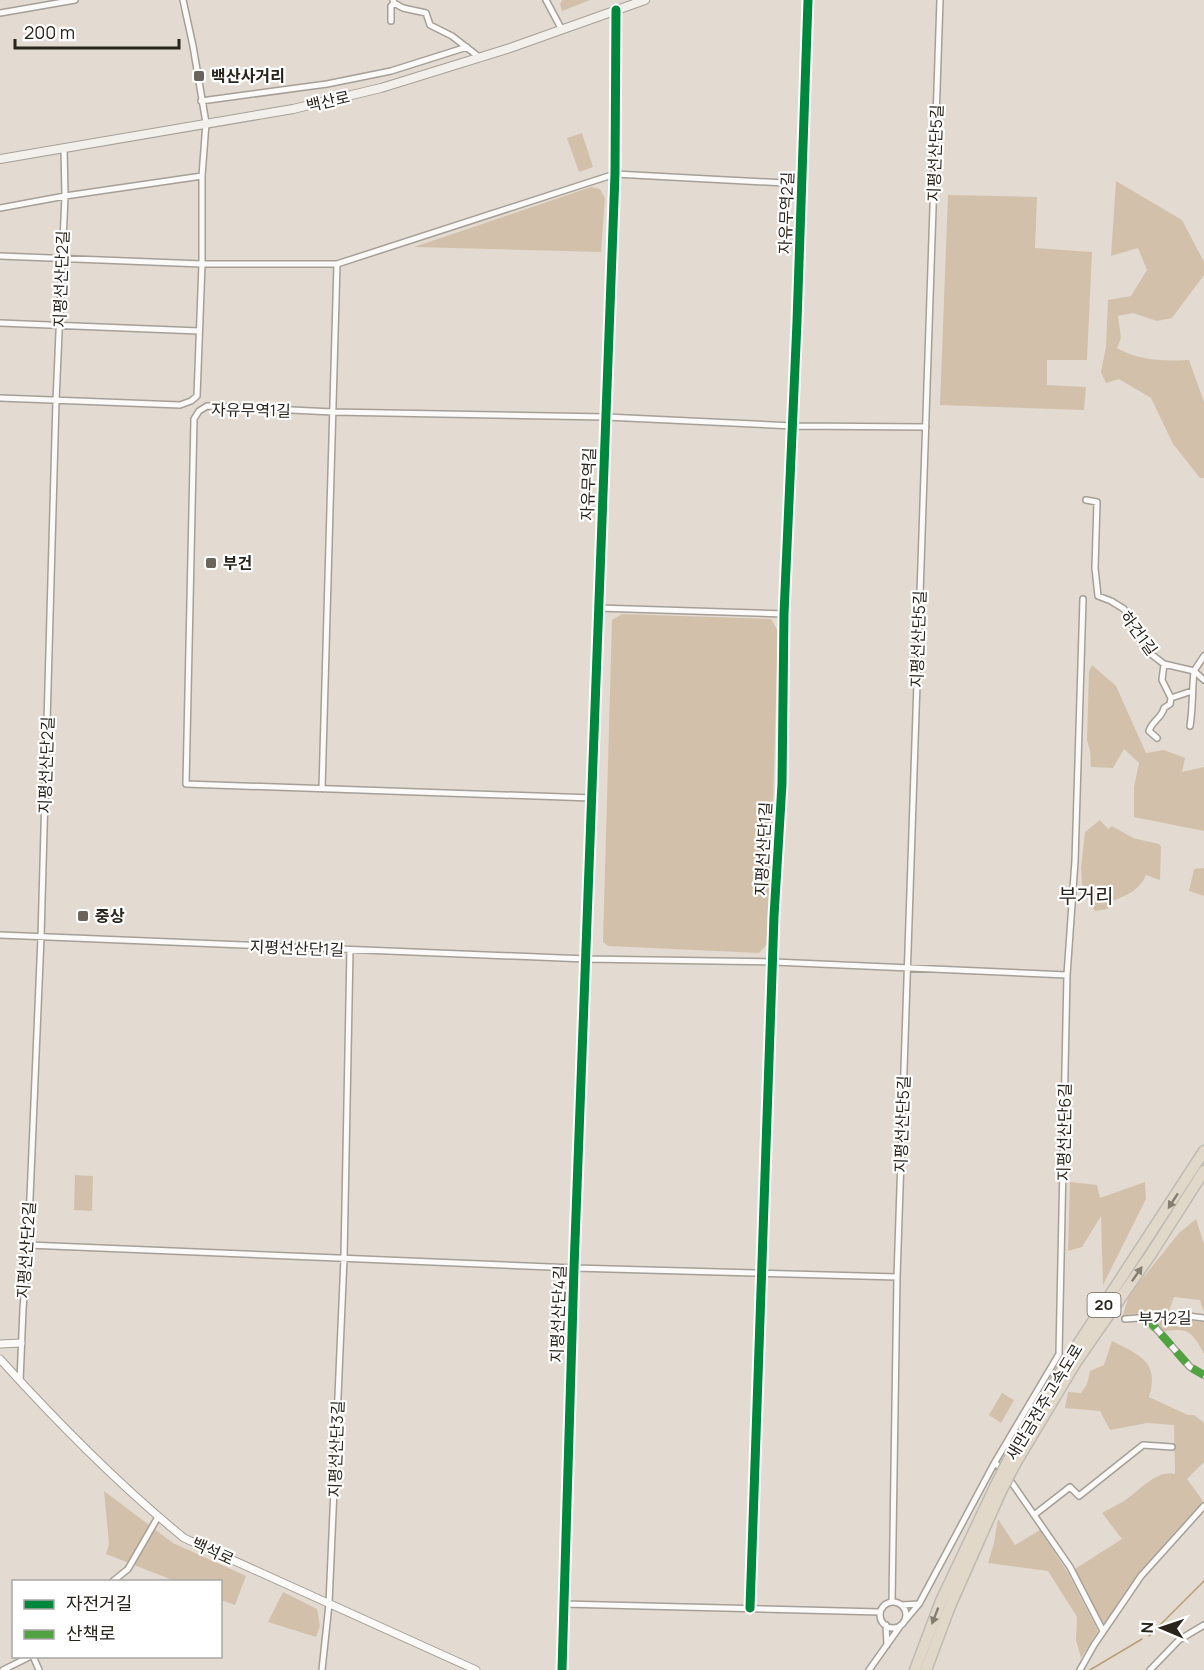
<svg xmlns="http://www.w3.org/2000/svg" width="1204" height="1670" font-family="Manrope,'Noto Sans KR',sans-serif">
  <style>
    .green { fill: #d2c0aa }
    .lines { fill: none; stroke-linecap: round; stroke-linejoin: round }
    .stream { stroke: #b99d77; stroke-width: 1.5 }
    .minor-casing { stroke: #a59f97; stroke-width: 8 }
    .tertiary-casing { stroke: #a59f97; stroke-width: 9 }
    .secondary-casing { stroke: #a59f97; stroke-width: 10 }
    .motorway-casing { stroke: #bebab4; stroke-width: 13 }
    .minor { stroke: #fbfaf8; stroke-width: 5 }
    .tertiary { stroke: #fbfaf8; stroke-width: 7 }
    .secondary { stroke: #f3efea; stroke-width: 8 }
    .motorway { stroke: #e2d8c9; stroke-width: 10 }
    .motorway-bridge-casing { stroke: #bebab4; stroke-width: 13; stroke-linecap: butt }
    .motorway-bridge { stroke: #e2d8c9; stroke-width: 10 }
    .quiet { stroke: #51a341; stroke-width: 8; stroke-dasharray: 15 8; stroke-linecap: butt }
    .cycleway-casing { stroke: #fff; stroke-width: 13 }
    .cycleway { stroke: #00873e; stroke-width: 9 }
    .oneway { fill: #867e72 }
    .poi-dot { fill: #6a645b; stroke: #fff; stroke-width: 2 }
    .labels { text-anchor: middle; stroke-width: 4.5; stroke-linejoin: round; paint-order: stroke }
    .shield { fill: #fff; stroke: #696660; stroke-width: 1.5 }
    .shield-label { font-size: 15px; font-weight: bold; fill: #29241c }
    .poi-label { font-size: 16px; font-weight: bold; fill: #29241c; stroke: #fff; text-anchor: start }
    .street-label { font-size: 16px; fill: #29241c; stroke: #fff }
    .quarter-label { font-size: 20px; fill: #29241c; stroke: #fff }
  </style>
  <rect width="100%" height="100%" fill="#e3dbd1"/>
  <!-- green -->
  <path class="green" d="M562,0H590L562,11L560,4Z
    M582,133L593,167L579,172L567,138Z
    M1116,181L1182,220L1204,262V275L1172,318L1157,321L1133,313L1118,316L1121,338L1117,348C1140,361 1164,361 1189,360L1204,402V478H1200L1173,444L1151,398L1119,379L1106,383L1101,372L1106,347L1108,300L1131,296L1147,270L1138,248L1111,256Z
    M591,187L600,189L605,198L601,252L414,247Z
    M948,195L1037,197L1035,248L1092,252L1087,360H1047V385L1086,387L1084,410L940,405Z
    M622,614L771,619L778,631L769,942L759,953L608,946L603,942L612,620Z
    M1092,665L1116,686L1146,753L1164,750L1185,758L1182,772L1204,767V831L1134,817V787L1139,763L1124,749L1113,768L1091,767L1090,751L1087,740L1089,671Z
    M1100,820L1108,829L1112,826L1133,838L1159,844L1161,847L1160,880L1146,875C1139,892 1124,896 1108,903V909L1095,911L1092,906L1094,891L1082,885L1081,868L1085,832Z
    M1204,868V896L1189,891L1194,869Z
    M75,1175L93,1176L92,1211L74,1210Z
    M1070,1182L1097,1185L1100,1198L1145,1182L1146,1199L1103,1285L1101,1216L1082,1247L1068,1251Z
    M1196,1219L1204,1244V1313L1200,1300L1174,1297L1169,1311L1123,1315L1129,1295L1179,1233Z
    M1171,1319L1204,1322V1354C1190,1326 1184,1328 1155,1333L1145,1326L1153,1320Z
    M1112,1341C1139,1355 1160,1361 1149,1397L1188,1415H1194L1204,1423V1462L1187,1479L1203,1501L1196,1512L1150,1562L1104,1625L1075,1569L1122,1539L1102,1513C1109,1509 1117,1505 1124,1501C1138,1492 1157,1469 1175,1474L1174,1425L1147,1423L1110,1430L1100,1411L1065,1408L1068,1392L1081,1393L1087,1384L1090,1371L1104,1365Z
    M1002,1393L1014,1400L1001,1423L989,1415Z
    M104,1491L173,1543L246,1576L235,1605L221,1600L220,1582L175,1581L106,1554L109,1544Z
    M998,1519L1015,1545L1040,1530L1068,1573L1098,1631L1081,1658L1076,1640L1077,1617L1048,1571L988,1563L994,1543Z
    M283,1592L317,1609L320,1626L316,1637L268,1622Z"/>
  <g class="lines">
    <!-- stream -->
    <path class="stream" d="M1149,1636L1204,1581
      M1090,1670L1142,1639"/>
    <defs>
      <path id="minor" d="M393,0L394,3L403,8L426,13L430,25L452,36L479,57
        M546,0L562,30
        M0,13L75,0
        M391,21V6L394,3
        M201,101L327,84L391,71L467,47
        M0,208L65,196L202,176
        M0,256L202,264H337L322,789
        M337,264L615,174L803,184
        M0,323L199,331
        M0,398L180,405L191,401L197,396L202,264V176L206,123L193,46L183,0
        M1086,500L1097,502L1095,568L1098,596L1111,601L1124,609L1140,640L1151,654L1164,664L1194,671L1204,656
        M598,608L784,614
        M1194,671L1204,680
        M1171,698L1192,691
        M1190,726C1193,708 1192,690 1194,671
        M1157,738L1149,731C1152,721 1162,718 1164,708L1170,704L1171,698L1162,680L1164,664
        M592,798L186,784L194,419L199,411L207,406L333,412L606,417L793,426L926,427
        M0,935L586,959L774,962L1067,975
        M28,1245L574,1268L897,1277
        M1146,1317L1190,1367L1204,1375
        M1125,1319L1180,1315L1204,1318
        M20,1381L23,1309L28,1245L41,937L56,401L65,196L64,148
        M995,1462L1012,1483L1070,1567L1103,1631
        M1034,1515L1070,1487L1079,1496L1143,1445L1172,1447
        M112,1582L128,1569L158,1517
        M892,1602L897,1277L940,0
        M880 1615a13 13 0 1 1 26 0a13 13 0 1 1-26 0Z
        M564,1604L880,1612
        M901,1605L919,1604
        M750,1608L774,916L782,784L784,614L797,322L808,0
        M903,1623L919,1604L995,1462L1059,1354L1067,975L1075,861L1083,599
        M886,1625L887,1645
        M33,1656L39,1670
        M3,1670L31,1656
        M322,1670L329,1604L344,1258L350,950
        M562,1670L574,1268L615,174L616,10
        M869,1670L901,1625
        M1080,1670L1094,1645L1141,1576L1204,1506
        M1150,1670L1179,1640L1204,1625"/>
      <path id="tertiary" d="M0,1344L21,1343
        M0,1359C57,1422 118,1484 184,1538L476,1670"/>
      <path id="secondary" d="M0,159L293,109L381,88L510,48L645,0"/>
      <path id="motorway" d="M1008,1461L1069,1358L1204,1151
        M1015,1464L1076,1362L1151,1254L1204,1171
        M915,1670L941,1601L995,1487
        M926,1670L950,1606L1001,1491"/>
    </defs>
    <!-- minor casing -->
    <use href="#minor" class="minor-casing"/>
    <!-- tertiary casing -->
    <use href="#tertiary" class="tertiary-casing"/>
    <!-- secondary casing -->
    <use href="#secondary" class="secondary-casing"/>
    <!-- motorway casing -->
    <use href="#motorway" class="motorway-casing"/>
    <!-- minor -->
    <use href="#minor" class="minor"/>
    <!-- tertiary -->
    <use href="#tertiary" class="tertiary"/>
    <!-- secondary -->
    <use href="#secondary" class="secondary"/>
    <!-- motorway -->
    <use href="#motorway" class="motorway"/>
    <defs>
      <path id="motorway-bridge" d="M995,1487L1008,1461
        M1001,1491L1015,1464"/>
    </defs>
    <!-- motorway-bridge casing -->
    <use href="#motorway-bridge" class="motorway-bridge-casing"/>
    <!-- motorway-bridge -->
    <use href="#motorway-bridge" class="motorway-bridge"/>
    <!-- quiet -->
    <path class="quiet" d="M1146,1317L1190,1367L1204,1375"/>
    <defs>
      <path id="cycleway" d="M750,1608L774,916L782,784L784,614L797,322L808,0
        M562,1670L574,1268L615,174L616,10"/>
    </defs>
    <!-- cycleway casing -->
    <use href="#cycleway" class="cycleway-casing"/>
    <!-- cycleway -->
    <use href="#cycleway" class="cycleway"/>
  </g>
  <!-- one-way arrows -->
  <defs><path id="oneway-solid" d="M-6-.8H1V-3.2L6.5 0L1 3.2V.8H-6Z" transform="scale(1.5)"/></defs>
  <g class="oneway">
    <use href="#oneway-solid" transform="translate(1173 1201) rotate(123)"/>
    <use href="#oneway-solid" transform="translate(1137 1274) rotate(-55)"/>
    <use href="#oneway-solid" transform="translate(935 1616) rotate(111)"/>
  </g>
  <!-- markers -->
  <g class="poi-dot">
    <rect x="193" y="70" width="12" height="12" rx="3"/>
    <rect x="205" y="557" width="12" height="12" rx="3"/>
    <rect x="77" y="910" width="12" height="12" rx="3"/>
  </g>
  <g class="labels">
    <!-- shield labels -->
    <rect class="shield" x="1087.5" y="1293" width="33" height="24" rx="4.5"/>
    <g class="shield-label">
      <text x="1104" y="1310">20</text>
    </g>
    <!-- poi labels -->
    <g class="poi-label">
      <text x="211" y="82">백산사거리</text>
      <text x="223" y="569">부건</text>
      <text x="95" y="922">중상</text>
    </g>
    <!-- street labels -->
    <g class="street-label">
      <text transform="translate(328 101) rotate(-13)" y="6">백산로</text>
      <text transform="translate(935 153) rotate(-88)" y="6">지평선산단5길</text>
      <text transform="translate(786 213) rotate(-88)" y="6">자유무역2길</text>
      <text transform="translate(61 279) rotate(-88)" y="6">지평선산단2길</text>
      <text transform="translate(251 410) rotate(1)" y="6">자유무역1길</text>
      <text transform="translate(588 484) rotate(-88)" y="6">자유무역길</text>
      <text transform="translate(1139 633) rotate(54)" y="6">하건1길</text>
      <text transform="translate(918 639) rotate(-88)" y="6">지평선산단5길</text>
      <text transform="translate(46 765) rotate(-88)" y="6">지평선산단2길</text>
      <text transform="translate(763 849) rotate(-87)" y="6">지평선산단1길</text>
      <text transform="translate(297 948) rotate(2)" y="6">지평선산단1길</text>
      <text transform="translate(902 1124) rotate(-88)" y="6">지평선산단5길</text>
      <text transform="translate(1064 1132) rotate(-89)" y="6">지평선산단6길</text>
      <text transform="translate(26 1250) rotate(-86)" y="6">지평선산단2길</text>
      <text transform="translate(558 1314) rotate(-88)" y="6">지평선산단4길</text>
      <text transform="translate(1165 1318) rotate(-1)" y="6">부거2길</text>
      <text transform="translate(1044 1402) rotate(-59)" y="6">새만금전주고속도로</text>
      <text transform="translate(336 1449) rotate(-88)" y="6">지평선산단3길</text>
      <text transform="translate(213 1551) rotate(24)" y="6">백석로</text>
    </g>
    <!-- quarter labels -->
    <g class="quarter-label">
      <text x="1086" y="903">부거리</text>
    </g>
  </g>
  <!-- legend -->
  <rect x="12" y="1580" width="210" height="78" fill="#ffffff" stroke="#a9a7a4" stroke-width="1.5"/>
  <rect x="24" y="1600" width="30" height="9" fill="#00873e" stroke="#a9a7a4" stroke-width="1.5"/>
  <text x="66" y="1610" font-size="18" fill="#29241c">자전거길</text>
  <rect x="24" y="1630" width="30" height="9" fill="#51a341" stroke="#a9a7a4" stroke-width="1.5"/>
  <text x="66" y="1640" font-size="18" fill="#29241c">산책로</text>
  <!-- north arrow -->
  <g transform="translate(1162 1628) rotate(272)" stroke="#ffffff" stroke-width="4.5" paint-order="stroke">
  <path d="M0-4.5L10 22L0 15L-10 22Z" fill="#29241c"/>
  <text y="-9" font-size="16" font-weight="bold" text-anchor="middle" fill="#29241c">N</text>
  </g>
  <!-- scale -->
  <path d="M15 39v9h164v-9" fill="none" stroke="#29241c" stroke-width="3"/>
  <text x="24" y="39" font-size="18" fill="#29241c" stroke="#ffffff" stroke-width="4.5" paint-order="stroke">200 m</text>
</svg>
